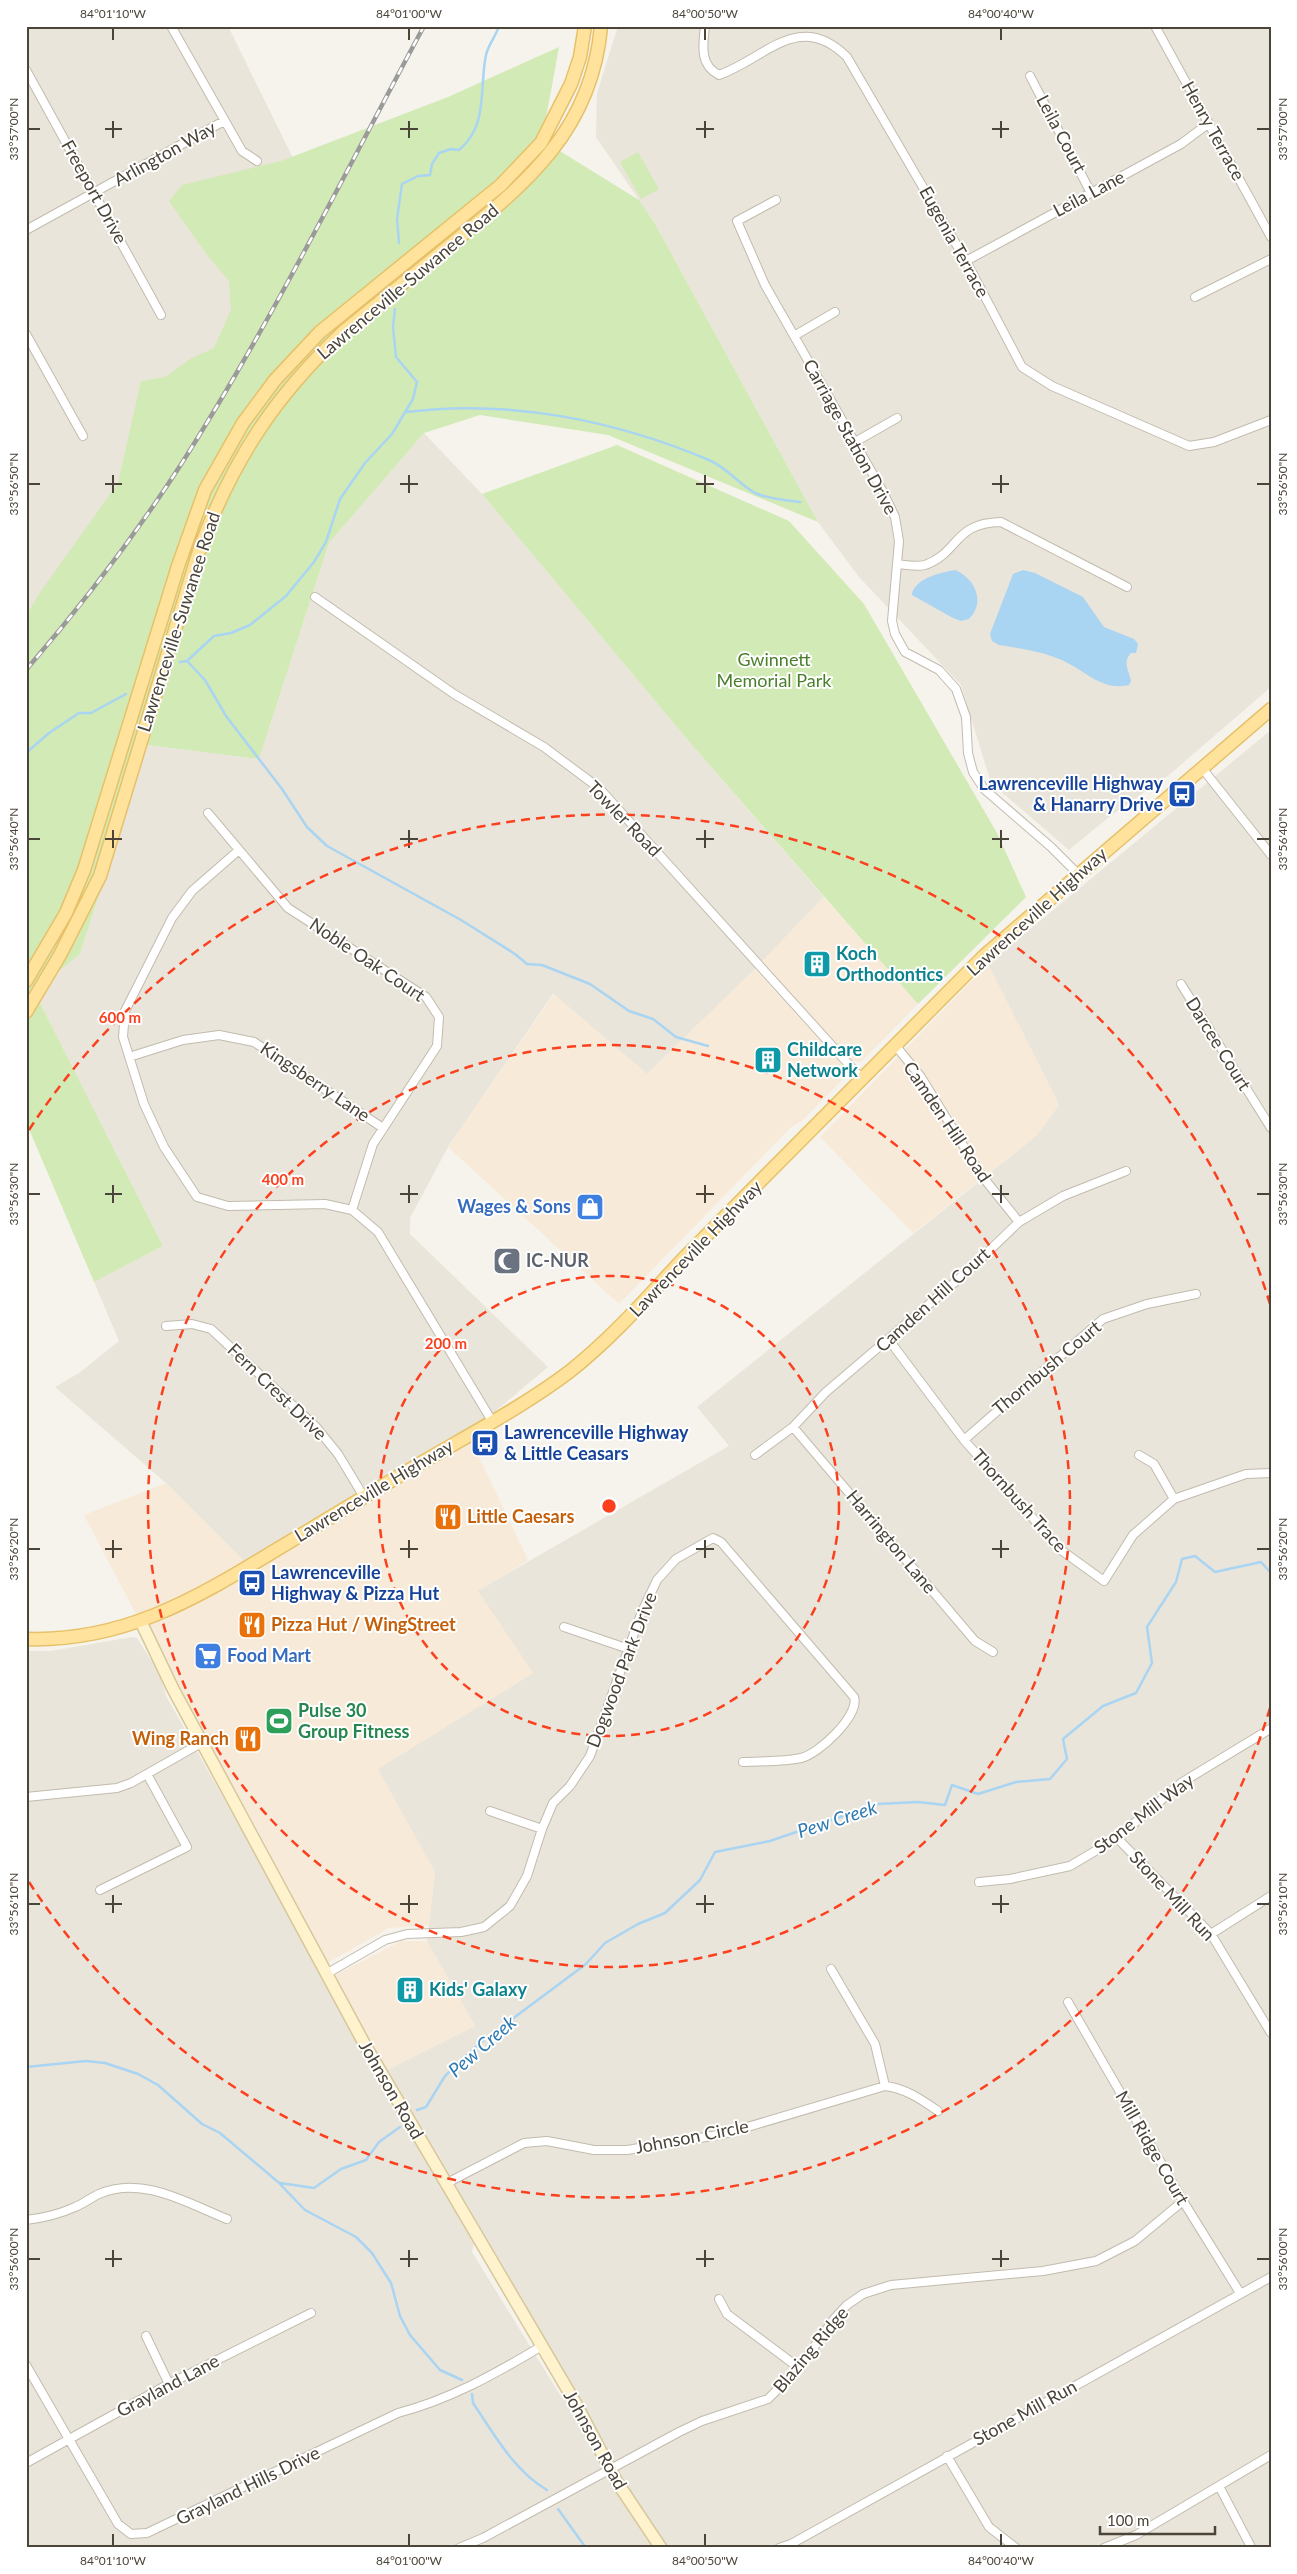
<svg xmlns="http://www.w3.org/2000/svg" width="1297" height="2574" font-family="Lato,sans-serif">
  <style>
    .residential { fill: #eae5da }
    .commercial { fill: #f7ead8 }
    .green { fill: #d2eab5 }
    .water { fill: #a9d4f2 }
    .lines { fill: none; stroke-linecap: round; stroke-linejoin: round }
    .stream { stroke: #a9d4f2; stroke-width: 2.5 }
    .street-casing { stroke: #c2bbae; stroke-width: 10 }
    .secondary-casing { stroke: #d6c79b; stroke-width: 14 }
    .primary-casing { stroke: #e6c16a; stroke-width: 15 }
    .street { stroke: #fff; stroke-width: 8 }
    .secondary { stroke: #fff3cd; stroke-width: 11 }
    .primary { stroke: #ffe39c; stroke-width: 12 }
    .rail-casing { stroke: #9a9a9a; stroke-width: 4.5 }
    .rail { stroke: #fff; stroke-width: 2.5; stroke-dasharray: 8; stroke-linecap: butt }
    .ticks { fill: none; stroke: #4b4439; stroke-width: 2 }
    .ring { fill: none; stroke: #fc3f1d; stroke-width: 2.5; stroke-dasharray: 9 6 }
    .labels { text-anchor: middle; stroke-width: 4; stroke-linejoin: round; paint-order: stroke }
    .street-label { font-size: 18px; fill: #4b4439; stroke: #fff }
    .park-label { font-size: 18px; fill: #4a7f2a; stroke: #fff }
    .transit-label { font-size: 18px; font-weight: bold; fill: #164399; stroke: #fff; text-anchor: start }
    .culture-label { font-size: 18px; font-weight: bold; fill: #0d838f; stroke: #fff; text-anchor: start }
    .shop-label { font-size: 18px; font-weight: bold; fill: #366cbe; stroke: #fff; text-anchor: end }
    .worship-label { font-size: 18px; font-weight: bold; fill: #5b616d; stroke: #fff; text-anchor: start }
    .food-label { font-size: 18px; font-weight: bold; fill: #c56008; stroke: #fff; text-anchor: start }
    .leisure-label { font-size: 18px; font-weight: bold; fill: #27864d; stroke: #fff; text-anchor: start }
    .water-label { font-size: 19px; font-style: italic; fill: #2e7ab2; stroke: #fff }
    .centre { fill: #fc3f1d; stroke: #fff; stroke-width: 2.5 }
    .ring-label { font-size: 15px; text-anchor: middle; font-weight: bold; fill: #fc3f1d; stroke: #fff; stroke-width: 4; stroke-linejoin: round; paint-order: stroke }
    .neatline { fill: none; stroke: #4b4439; stroke-width: 2 }
    .ticks-label { font-size: 12px; text-anchor: middle; fill: #4b4439 }
  </style>
  <rect width="100%" height="100%" fill="#f6f3ec"/>
  <!-- residential -->
  <path class="residential" d="M26,26H228L321,215L26,677Z
    M618,26H1271V687L1169,775L1109,817L1069,850L991,783L961,685L859,577L818,522L654,222L596,137L597,93Z
    M424,433L482,494L692,745L824,897L755,969L647,1074L553,994L448,1147L410,1218V1234L548,1367L468,1434L249,1566L166,1483L55,1387L79,1373L119,1341L94,1282L163,1246L34,991L80,954L147,745L259,759L329,543Z
    M1271,730V2548H667L659,2538L656,2548H26V1651H51L132,1637L137,1638L161,1676L166,1696L474,2243L472,2252L560,2395L574,2388L385,2071L475,2026L427,1941L435,1872L377,1769L533,1673L477,1591L729,1446L697,1407L1036,1136L1059,1105L988,964Z"/>
  <!-- commercial -->
  <path class="commercial" d="M824,897L918,1004L861,1062L850,1061L760,963Z
    M988,964L1059,1105L1036,1136L913,1233L820,1137Z
    M755,969L845,1068L847,1075L803,1120L790,1128L619,1304L448,1147L554,994L647,1074Z
    M468,1434L528,1560L478,1591L533,1673L378,1769L435,1872L429,1925L389,1928L324,1965L263,1840L137,1616L84,1515L166,1483L249,1566Z
    M401,1941H427L475,2026L385,2071L333,1976Z"/>
  <!-- green -->
  <path class="green" d="M559,47L542,140L639,200L654,222L818,522L608,435L480,415L424,433L329,543L259,759L147,745L80,954L34,991L163,1246L94,1282L26,1122V616L39,594L118,483L141,381L165,377L190,359L214,348L231,310L229,281L207,255L169,201L182,185L281,161L448,97Z
    M638,152L659,189L641,199L620,162Z
    M617,445L789,521L864,604L997,833L1026,897L918,1004L692,745L482,494Z"/>
  <!-- water -->
  <path class="water" d="M955,570C975,578 986,602 969,619L961,621L953,618L912,595C913,579 942,572 955,570Z
    M1023,570L1035,573L1083,597L1104,627L1134,639L1138,644L1136,653H1131C1122,662 1129,671 1131,681L1129,685C1101,692 1083,668 1059,659C1041,651 1018,648 999,645L992,641L990,634L1013,574Z"/>
  <g class="lines">
    <!-- stream -->
    <path class="stream" d="M399,243L397,219L402,184L418,176L430,175L432,164L439,153L451,149L459,150C489,125 479,87 486,55C488,45 496,36 499,26
      M406,412C509,399 614,420 709,460C726,467 739,484 755,493C768,499 785,500 800,502
      M187,661L205,680L226,716L282,789L307,827L327,846L461,920L515,954L527,964L542,965L590,984L629,1011L653,1019L676,1037L708,1046
      M180,662L187,661L214,636L231,633L250,625L286,596L314,562L326,542L340,499L365,463L392,434L413,399L417,382L396,357L393,327L395,309
      M26,753L49,733L79,713H91L126,694
      M26,2067L86,2061L105,2063L138,2074L158,2085L202,2124L220,2133L278,2182L305,2210L356,2237L372,2253L391,2283L400,2316L410,2335L440,2370L462,2380
      M417,2110L426,2107L445,2076L480,2043L586,1964L605,1943L638,1924L665,1913L700,1880L715,1852L770,1841L878,1804L918,1802L945,1805L952,1785L978,1794L1016,1782L1050,1779L1067,1759L1063,1739L1103,1706L1136,1693L1152,1663L1147,1627L1176,1582L1182,1559L1195,1556L1215,1572L1261,1562L1270,1572L1271,1578
      M280,2183L314,2188L341,2169L366,2160L379,2142L400,2127
      M472,2394L473,2403C494,2434 514,2471 547,2490
      M558,2509L586,2548"/>
    <defs>
      <path id="street" d="M171,26L242,151L257,161
        M705,26C703,45 699,65 719,75C765,59 799,9 847,57L966,261L1022,367L1052,386L1189,446L1214,442L1271,420
        M1155,26L1271,237
        M26,70L161,315
        M1030,76L1091,193
        M776,200L737,221L765,285L883,492L895,517L899,541L892,621L895,634L905,652L939,670L956,689L966,717L968,753L973,772L984,789L1051,847L1079,875
        M26,230L224,121
        M966,261L1181,144L1209,123
        M1195,297L1271,259
        M26,334L83,436
        M794,336L835,312
        M855,442L897,418
        M897,564C905,565 917,567 925,565C960,552 953,523 1001,522L1127,587
        M315,597L454,694L544,747L599,788L862,1079
        M1202,768L1271,855
        M208,813L288,908L426,997L439,1017L437,1046L373,1144L352,1210
        M239,850L192,891L172,918L125,1011L123,1037L144,1104L164,1147L197,1197L228,1206L325,1204L352,1210L378,1232L492,1421
        M1181,984L1271,1128
        M895,1045L921,1077L982,1176L1019,1222
        M129,1057L183,1040L219,1035L254,1042L383,1128
        M166,1326L192,1324L211,1329L316,1427L338,1454L364,1497
        M889,1340L964,1440L1061,1550L1104,1581L1133,1535L1174,1499L1246,1474L1271,1473
        M793,1427L975,1641L993,1652
        M964,1440L1103,1319L1147,1304L1196,1294
        M755,1455L793,1427L826,1392L968,1271L1019,1222L1063,1196L1126,1171
        M1139,1455L1154,1464L1174,1499
        M564,1627L629,1649
        M26,1797L117,1788L131,1783L203,1742
        M490,1811L542,1829
        M1117,1838L1211,1934L1271,2033
        M979,1882L1010,1879L1070,1866L1117,1838L1181,1783L1270,1729
        M100,1890L187,1847L147,1774
        M1211,1934L1271,1896
        M831,1969L875,2044L885,2086
        M326,1974L385,1940L407,1934L461,1932L484,1927L510,1906L527,1876L542,1829L553,1803L570,1786L590,1756L641,1614L657,1580L676,1559L713,1538L721,1542L854,1697C860,1715 819,1754 801,1758C783,1762 762,1761 743,1762
        M1068,2002L1183,2201L1240,2293
        M445,2184L524,2143L547,2141L594,2150H627L724,2134L885,2086C905,2088 922,2100 938,2111
        M26,2220C43,2218 60,2214 75,2207C83,2204 90,2198 99,2194C142,2175 187,2203 227,2219
        M719,2299L727,2314L799,2368
        M146,2336L169,2384
        M26,2365L118,2524L131,2534L147,2533L398,2413C451,2399 495,2374 542,2346
        M947,2456L989,2527L1016,2548
        M26,2463L169,2384L311,2313
        M1219,2486L1250,2545
        M459,2548L483,2538L679,2432L702,2421L768,2399L799,2368L834,2319L847,2305L863,2294L891,2285L1043,2271L1096,2261L1135,2241L1183,2201
        M779,2548L791,2544L1271,2277
        M1104,2548L1136,2535L1271,2455"/>
      <path id="secondary" d="M141,1622L173,1689L365,2045L576,2404L617,2482L661,2548"/>
      <path id="primary" d="M26,981L66,913L84,870L178,566L205,490L243,423L275,380L320,332L501,185L541,143L571,84L580,57L585,26
        M26,1012L60,955L100,876L200,548C233,460 274,397 343,332C378,304 413,275 449,246C524,185 592,132 601,26
        M26,1639C121,1642 192,1601 271,1553C312,1528 353,1504 394,1479C451,1444 516,1412 569,1372C611,1339 646,1299 682,1260L984,956L1271,709"/>
    </defs>
    <!-- street casing -->
    <use href="#street" class="street-casing"/>
    <!-- secondary casing -->
    <use href="#secondary" class="secondary-casing"/>
    <!-- primary casing -->
    <use href="#primary" class="primary-casing"/>
    <!-- street -->
    <use href="#street" class="street"/>
    <!-- secondary -->
    <use href="#secondary" class="secondary"/>
    <!-- primary -->
    <use href="#primary" class="primary"/>
    <defs>
      <path id="rail" d="M26,670C82,605 134,537 180,466C270,325 345,173 424,26"/>
    </defs>
    <!-- rail casing -->
    <use href="#rail" class="rail-casing"/>
    <!-- rail -->
    <use href="#rail" class="rail"/>
  </g>
  <!-- ticks -->
  <path class="ticks" d="M113,28V40M409,28V40M705,28V40M1001,28V40M113,121V138M409,121V138M705,121V138M1001,121V138M28,129H40M105,129H122M400,129H418M696,129H714M992,129H1009M1257,129H1270M113,475V493M409,475V493M705,475V493M1001,475V493M28,484H40M105,484H122M400,484H418M696,484H714M992,484H1009M1257,484H1270M113,830V848M409,830V848M705,830V848M1001,830V848M28,839H40M105,839H122M400,839H418M696,839H714M992,839H1009M1257,839H1270M113,1185V1203M409,1185V1203M705,1185V1203M1001,1185V1203M28,1194H40M105,1194H122M400,1194H418M696,1194H714M992,1194H1009M1257,1194H1270M113,1540V1558M409,1540V1558M705,1540V1558M1001,1540V1558M28,1549H40M105,1549H122M400,1549H418M696,1549H714M992,1549H1009M1257,1549H1270M113,1895V1913M409,1895V1913M705,1895V1913M1001,1895V1913M28,1904H40M105,1904H122M400,1904H418M696,1904H714M992,1904H1009M1257,1904H1270M113,2250V2267M409,2250V2267M705,2250V2267M1001,2250V2267M28,2259H40M105,2259H122M400,2259H418M696,2259H714M992,2259H1009M1257,2259H1270M113,2534V2546M409,2534V2546M705,2534V2546M1001,2534V2546"/>
  <!-- distance rings -->
  <g class="ring">
    <circle cx="609" cy="1506" r="230"/>
    <circle cx="609" cy="1506" r="461"/>
    <path d="M1270 1708A691 691 0 0 1 29 1882M29 1130A691 691 0 0 1 1270 1304"/>
  </g>
  <!-- icons -->
  <defs>
    <symbol id="bus-square" viewBox="-11 -11 22 22"><rect x="-9" y="-9" width="18" height="18" rx="4" fill="#1a4fb4" stroke="#fff"/><path d="M-5-6H5V4H4V6H2V4H-2V6H-4V4H-5ZM-3.5-4V0h7V-4ZM-3.5 1.2v1.5H-2V1.2ZM2 1.2v1.5H3.5V1.2Z" fill="#fff"/></symbol>
    <symbol id="building-square" viewBox="-11 -11 22 22"><rect x="-9" y="-9" width="18" height="18" rx="4" fill="#0f9aa8" stroke="#fff"/><path d="M-4-6H4V6H1V3H-1V6H-4ZM-2.5-4.3h1.7v1.8h-1.7ZM.8-4.3h1.7v1.8H.8ZM-2.5-1h1.7V.8h-1.7ZM.8-1h1.7V.8H.8Z" fill="#fff"/></symbol>
    <symbol id="shop-square" viewBox="-11 -11 22 22"><rect x="-9" y="-9" width="18" height="18" rx="4" fill="#3f7fe0" stroke="#fff"/><path d="M-5-2.5h2.3a2.7 3.5 0 0 1 5.4 0H5L5.5 6h-11ZM-1.5-2.5h3a1.5 2.3 0 0 0-3 0Z" fill="#fff"/></symbol>
    <symbol id="mosque-square" viewBox="-11 -11 22 22"><rect x="-9" y="-9" width="18" height="18" rx="4" fill="#6b7280" stroke="#fff"/><path d="M3.5-4.9A6 6 0 1 0 3.5 4.9A5 5 0 1 1 3.5-4.9Z" fill="#fff"/></symbol>
    <symbol id="restaurant-square" viewBox="-11 -11 22 22"><rect x="-9" y="-9" width="18" height="18" rx="4" fill="#e8710a" stroke="#fff"/><path d="M-5-6h1v4h1v-4h1v4h1v-4h1v5L-1.5 .5V6h-2V.5L-5-1ZM5-6V6H3V1.5H1.5Q1.5-4 5-6Z" fill="#fff"/></symbol>
    <symbol id="supermarket-square" viewBox="-11 -11 22 22"><rect x="-9" y="-9" width="18" height="18" rx="4" fill="#3f7fe0" stroke="#fff"/><path d="M-6-5.5h2.5l.6 2H6L4.5 2H-2.5L-4.4-4H-6ZM-1.5 3.2a1.3 1.3 0 1 0 .1 0ZM3 3.2a1.3 1.3 0 1 0 .1 0Z" fill="#fff"/></symbol>
    <symbol id="stadium-square" viewBox="-11 -11 22 22"><rect x="-9" y="-9" width="18" height="18" rx="4" fill="#2e9e5b" stroke="#fff"/><path d="M0-5a6.5 5 0 1 0 0 10a6.5 5 0 1 0 0-10ZM-3.5-1.8h7v3.6h-7Z" fill="#fff"/></symbol>
  </defs>
  <g fill-rule="evenodd">
    <use href="#bus-square" x="1166" y="778" width="32" height="32"/>
    <use href="#building-square" x="801" y="948" width="32" height="32"/>
    <use href="#building-square" x="752" y="1044" width="32" height="32"/>
    <use href="#shop-square" x="574" y="1191" width="32" height="32"/>
    <use href="#mosque-square" x="491" y="1245" width="32" height="32"/>
    <use href="#bus-square" x="469" y="1427" width="32" height="32"/>
    <use href="#restaurant-square" x="432" y="1501" width="32" height="32"/>
    <use href="#bus-square" x="236" y="1567" width="32" height="32"/>
    <use href="#restaurant-square" x="236" y="1609" width="32" height="32"/>
    <use href="#supermarket-square" x="192" y="1640" width="32" height="32"/>
    <use href="#stadium-square" x="263" y="1705" width="32" height="32"/>
    <use href="#restaurant-square" x="232" y="1723" width="32" height="32"/>
    <use href="#building-square" x="394" y="1974" width="32" height="32"/>
  </g>
  <g class="labels">
    <!-- street labels -->
    <g class="street-label">
      <text transform="translate(1213 131) rotate(61)" y="6">Henry Terrace</text>
      <text transform="translate(1061 134) rotate(62)" y="6">Leila Court</text>
      <text transform="translate(165 154) rotate(-29)" y="6">Arlington Way</text>
      <text transform="translate(94 192) rotate(61)" y="6">Freeport Drive</text>
      <text transform="translate(1089 194) rotate(-28)" y="6">Leila Lane</text>
      <text transform="translate(954 242) rotate(61)" y="6">Eugenia Terrace</text>
      <text transform="translate(408 282) rotate(-40)" y="6">Lawrenceville-Suwanee Road</text>
      <text transform="translate(850 437) rotate(61)" y="6">Carriage Station Drive</text>
      <text transform="translate(179 622) rotate(-72)" y="6">Lawrenceville-Suwanee Road</text>
      <text transform="translate(624 819) rotate(46)" y="6">Towler Road</text>
      <text transform="translate(1037 912) rotate(-42)" y="6">Lawrenceville Highway</text>
      <text transform="translate(367 960) rotate(34)" y="6">Noble Oak Court</text>
      <text transform="translate(1218 1044) rotate(58)" y="6">Darcee Court</text>
      <text transform="translate(315 1082) rotate(34)" y="6">Kingsberry Lane</text>
      <text transform="translate(947 1122) rotate(56)" y="6">Camden Hill Road</text>
      <text transform="translate(696 1249) rotate(-46)" y="6">Lawrenceville Highway</text>
      <text transform="translate(933 1300) rotate(-42)" y="6">Camden Hill Court</text>
      <text transform="translate(1047 1368) rotate(-40)" y="6">Thornbush Court</text>
      <text transform="translate(277 1392) rotate(44)" y="6">Fern Crest Drive</text>
      <text transform="translate(374 1491) rotate(-31)" y="6">Lawrenceville Highway</text>
      <text transform="translate(1019 1501) rotate(48)" y="6">Thornbush Trace</text>
      <text transform="translate(891 1542) rotate(50)" y="6">Harrington Lane</text>
      <text transform="translate(622 1670) rotate(-69)" y="6">Dogwood Park Drive</text>
      <text transform="translate(1144 1814) rotate(-37)" y="6">Stone Mill Way</text>
      <text transform="translate(1172 1896) rotate(47)" y="6">Stone Mill Run</text>
      <text transform="translate(391 2090) rotate(60)" y="6">Johnson Road</text>
      <text transform="translate(692 2137) rotate(-11)" y="6">Johnson Circle</text>
      <text transform="translate(1152 2148) rotate(60)" y="6">Mill Ridge Court</text>
      <text transform="translate(811 2350) rotate(-50)" y="6">Blazing Ridge</text>
      <text transform="translate(168 2386) rotate(-28)" y="6">Grayland Lane</text>
      <text transform="translate(1025 2413) rotate(-29)" y="6">Stone Mill Run</text>
      <text transform="translate(595 2440) rotate(61)" y="6">Johnson Road</text>
      <text transform="translate(248 2486) rotate(-26)" y="6">Grayland Hills Drive</text>
    </g>
    <!-- park labels -->
    <g class="park-label">
      <text x="774" y="666">Gwinnett<tspan x="774" dy="21">Memorial Park</tspan></text>
    </g>
    <!-- transit labels -->
    <g class="transit-label">
      <text x="1163" y="790" text-anchor="end">Lawrenceville Highway<tspan x="1163" dy="21">&amp; Hanarry Drive</tspan></text>
      <text x="504" y="1439">Lawrenceville Highway<tspan x="504" dy="21">&amp; Little Ceasars</tspan></text>
      <text x="271" y="1579">Lawrenceville<tspan x="271" dy="21">Highway &amp; Pizza Hut</tspan></text>
    </g>
    <!-- culture labels -->
    <g class="culture-label">
      <text x="836" y="960">Koch<tspan x="836" dy="21">Orthodontics</tspan></text>
      <text x="787" y="1056">Childcare<tspan x="787" dy="21">Network</tspan></text>
      <text x="429" y="1996">Kids' Galaxy</text>
    </g>
    <!-- shop labels -->
    <g class="shop-label">
      <text x="571" y="1213">Wages &amp; Sons</text>
      <text x="227" y="1662" text-anchor="start">Food Mart</text>
    </g>
    <!-- worship labels -->
    <g class="worship-label">
      <text x="526" y="1267">IC-NUR</text>
    </g>
    <!-- food labels -->
    <g class="food-label">
      <text x="467" y="1523">Little Caesars</text>
      <text x="271" y="1631">Pizza Hut / WingStreet</text>
      <text x="229" y="1745" text-anchor="end">Wing Ranch</text>
    </g>
    <!-- leisure labels -->
    <g class="leisure-label">
      <text x="298" y="1717">Pulse 30<tspan x="298" dy="21">Group Fitness</tspan></text>
    </g>
    <!-- water labels -->
    <g class="water-label">
      <text transform="translate(837 1819) rotate(-18)" y="7">Pew Creek</text>
      <text transform="translate(482 2046) rotate(-41)" y="7">Pew Creek</text>
    </g>
  </g>
  <circle cx="609" cy="1506" r="8" class="centre"/>
  <g class="ring-label">
    <text x="120" y="1023">600 m</text>
    <text x="283" y="1185">400 m</text>
    <text x="446" y="1349">200 m</text>
  </g>
  <!-- border -->
  <rect width="1297" height="2574" fill="none" stroke="#ffffff" stroke-width="55"/>
  <!-- scale -->
  <path d="M1100 2526v8h115v-8" fill="none" stroke="#4b4439" stroke-width="2.5"/>
  <text x="1107" y="2526" font-size="15" fill="#4b4439" stroke="#ffffff" stroke-width="4" paint-order="stroke">100 m</text>
  <rect x="28" y="28" width="1242" height="2518" class="neatline"/>
  <g class="ticks-label">
    <text x="113" y="18">84°01'10"W</text>
    <text x="409" y="18">84°01'00"W</text>
    <text x="705" y="18">84°00'50"W</text>
    <text x="1001" y="18">84°00'40"W</text>
    <text transform="translate(14 129) rotate(-90)" y="4">33°57'00"N</text>
    <text transform="translate(1283 129) rotate(-90)" y="4">33°57'00"N</text>
    <text transform="translate(14 484) rotate(-90)" y="4">33°56'50"N</text>
    <text transform="translate(1283 484) rotate(-90)" y="4">33°56'50"N</text>
    <text transform="translate(14 839) rotate(-90)" y="4">33°56'40"N</text>
    <text transform="translate(1283 839) rotate(-90)" y="4">33°56'40"N</text>
    <text transform="translate(14 1194) rotate(-90)" y="4">33°56'30"N</text>
    <text transform="translate(1283 1194) rotate(-90)" y="4">33°56'30"N</text>
    <text transform="translate(14 1549) rotate(-90)" y="4">33°56'20"N</text>
    <text transform="translate(1283 1549) rotate(-90)" y="4">33°56'20"N</text>
    <text transform="translate(14 1904) rotate(-90)" y="4">33°56'10"N</text>
    <text transform="translate(1283 1904) rotate(-90)" y="4">33°56'10"N</text>
    <text transform="translate(14 2259) rotate(-90)" y="4">33°56'00"N</text>
    <text transform="translate(1283 2259) rotate(-90)" y="4">33°56'00"N</text>
    <text x="113" y="2565">84°01'10"W</text>
    <text x="409" y="2565">84°01'00"W</text>
    <text x="705" y="2565">84°00'50"W</text>
    <text x="1001" y="2565">84°00'40"W</text>
  </g>
</svg>
